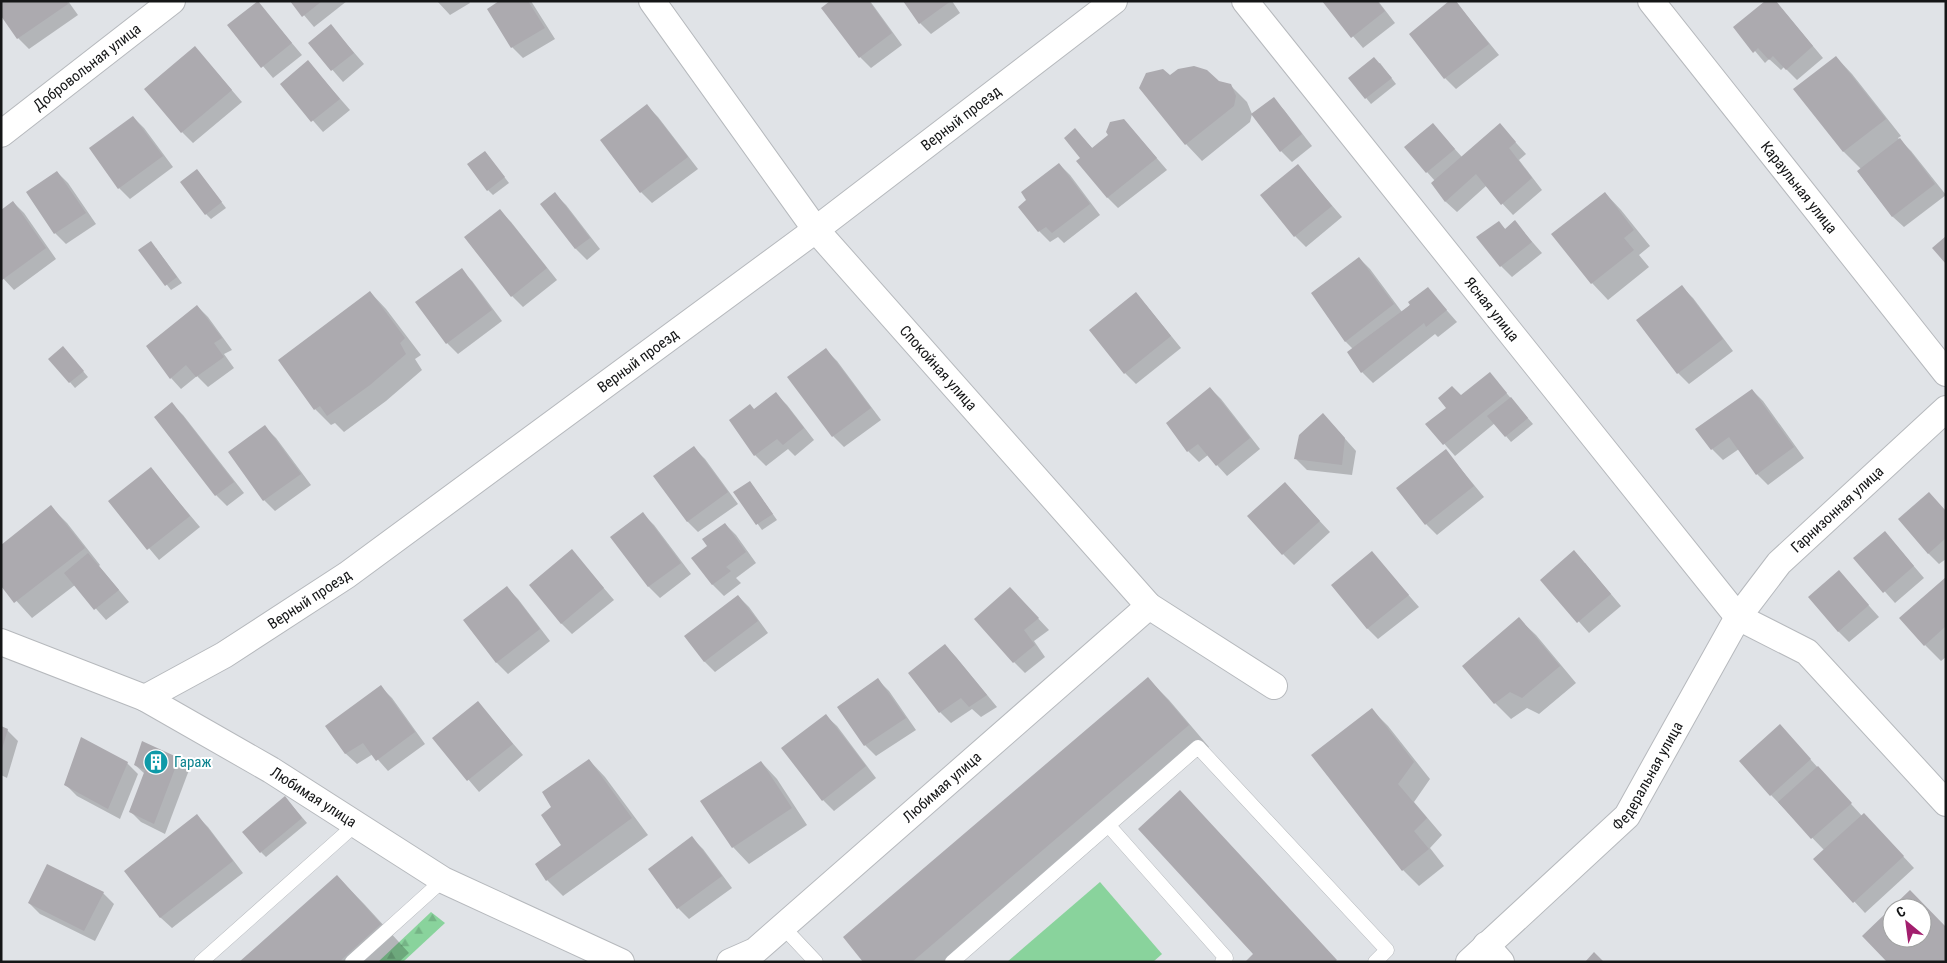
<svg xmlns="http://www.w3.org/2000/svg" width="1947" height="963" font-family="'Roboto Condensed',sans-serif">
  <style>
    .green { fill: #89d39c }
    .forest { fill: url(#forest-firs) }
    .shadow { fill: #0003 }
    .building { fill: #acaaaf; fill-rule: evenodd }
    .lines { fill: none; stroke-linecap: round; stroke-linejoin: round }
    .lane-casing { stroke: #b6b9bd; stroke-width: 15 }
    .street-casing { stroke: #b6b9bd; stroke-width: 28 }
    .lane { stroke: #fff; stroke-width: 14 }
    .street { stroke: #fff; stroke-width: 26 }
    .labels { text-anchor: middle; stroke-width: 4; stroke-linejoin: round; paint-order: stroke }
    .street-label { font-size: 15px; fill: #151617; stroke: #fff }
    .culture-label { font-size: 15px; fill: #0d838f; stroke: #fff; text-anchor: start }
  </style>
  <defs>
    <pattern id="forest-firs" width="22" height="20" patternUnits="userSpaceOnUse" patternTransform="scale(1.25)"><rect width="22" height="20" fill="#89d39c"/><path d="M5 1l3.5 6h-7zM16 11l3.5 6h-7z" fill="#75b486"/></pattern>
  </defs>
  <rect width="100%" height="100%" fill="#e0e3e7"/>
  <!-- green -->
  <path class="green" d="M1100,882L1162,954L1153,962H1007Z"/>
  <!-- forest -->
  <path class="forest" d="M431,912L445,923L403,962H378Z"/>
  <!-- shadow -->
  <path class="shadow" d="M1,1H68L78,15L29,49L18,38Z
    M292,1H347L314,27Z
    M437,1H469L470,3L450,15Z
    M502,1H531L555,39L523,58L512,47Z
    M832,1H870L902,45L871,68L860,57Z
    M904,1H952L960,13L931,34L920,23Z
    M1323,1H1378L1395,23L1363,48Z
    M1455,1L1499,55L1456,89L1445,78L1410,34Z
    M258,3L302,55L273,78L229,26Z
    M1782,9L1823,58L1797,80L1784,67L1781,70L1769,59L1765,63L1735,27Z
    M331,26L364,64L343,82L309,43Z
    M1836,57L1852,74L1901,136L1898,138L1911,151L1946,195L1904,227L1893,217L1858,172L1861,169L1844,152L1795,89Z
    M205,59L242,102L193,143L182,132Z
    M308,62L350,110L323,132L281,84Z
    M1380,63L1396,84L1371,104L1350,78Z
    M1170,77L1218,82L1230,85L1247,102L1252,114L1250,122L1202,161L1186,144L1140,88Z
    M1273,99L1284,110L1312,146L1292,162L1281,151Z
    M647,106L658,117L698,169L652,203L641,192Z
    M133,117L144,128L173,167L130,199L119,188Z
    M1124,120L1167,170L1118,208L1107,197L1081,158L1075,130L1093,149L1110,135Z
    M1433,125L1462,157L1500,125L1526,154L1519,160L1542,190L1513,215L1486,186L1457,212L1446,202L1432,183L1435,181L1427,172Z
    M485,152L509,183L493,195L488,190Z
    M1059,164L1070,175L1100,215L1064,243L1058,237L1050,242L1039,231Z
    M1298,166L1342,217L1306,247L1295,236Z
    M197,170L226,208L211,219L206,214Z
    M57,172L68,183L96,224L66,244L55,233Z
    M1605,193L1621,210L1650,246L1639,255L1649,267L1608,300L1592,283Z
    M555,194L566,205L600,249L587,260L576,249L542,204Z
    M13,202L24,213L56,259L14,290L1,276V212Z
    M500,211L511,222L557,280L523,307L512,296Z
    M1514,221L1542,253L1512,277L1501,266L1498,222L1506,230Z
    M156,248L182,283L171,290L140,250Z
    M1359,258L1370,269L1402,312L1428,289L1457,322L1438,337L1435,334L1373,383L1362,372L1353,349L1346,342L1313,294Z
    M461,270L472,281L502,321L458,354L447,343Z
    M1682,287L1693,298L1733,351L1689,384L1678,373Z
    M370,292L386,309L421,355L415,359L422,370L386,401L344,432L335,423L331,425L315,409Z
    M1146,305L1181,348L1136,384L1125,373Z
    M197,306L208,317L232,350L224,354L234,368L208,387L197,376L181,389L171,378Z
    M826,350L837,361L881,420L844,447L833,436Z
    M68,353L88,377L75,388L50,359Z
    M1490,374L1533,424L1511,442L1495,423L1455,456L1427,424Z
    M1210,388L1221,399L1260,449L1227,476L1208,455L1199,462L1188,451Z
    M1752,390L1763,401L1804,458L1768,485L1757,474L1739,449L1723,460L1712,449Z
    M776,394L787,405L814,440L795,456L788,449L766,466L755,455L731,420L754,410Z
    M172,404L183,415L244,493L227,506L216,495Z
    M1323,414L1356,451L1352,475L1307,470L1296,459Z
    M265,427L276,438L311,485L275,511L264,500Z
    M694,448L705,459L738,504L698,532L687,521Z
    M1446,451L1484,497L1437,535L1426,524Z
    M151,469L200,527L159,560L110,502Z
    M750,482L777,520L762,530L735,492Z
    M1285,484L1330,532L1294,565L1283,554Z
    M51,507L67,523L100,565L99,566L129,602L106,620L75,585L32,618L1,584Z
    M1946,511V559L1939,564L1928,553Z
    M643,514L654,525L691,574L660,598L649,587L612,538Z
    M725,524L736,535L756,563L736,578L741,583L724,596L713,585L693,558L709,547Z
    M1895,544L1924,578L1895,603L1855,558Z
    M572,551L614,600L572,634L561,623Z
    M1372,553L1419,607L1378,639L1367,628Z
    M1585,563L1621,606L1589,633L1542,580Z
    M1839,572L1879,617L1849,642L1838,631Z
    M1946,578V657L1941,661L1925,645Z
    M507,588L518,599L550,641L508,674L497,663L464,620Z
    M738,596L749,607L768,633L715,672L704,661Z
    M1021,600L1049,630L1034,641L1045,657L1025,673L1014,662Z
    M1519,619L1536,635L1576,683L1539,714L1527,708L1511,719L1495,703Z
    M945,646L956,657L997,707L981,717L972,709L951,723L940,712Z
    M1148,679L1169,700L1209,747L957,962H865Z
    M878,680L889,691L916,730L876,756L865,745L839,707Z
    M381,687L392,698L425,744L388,771L373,754L357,764L345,753Z
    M478,703L523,755L479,792L434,739Z
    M1372,710L1388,726L1430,779L1414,802L1442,835L1430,848L1444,866L1419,886L1403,870Z
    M826,716L837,726L876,778L834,811L823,800Z
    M1780,726L1862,816L1875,826L1914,868L1865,913L1815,859L1824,850L1771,795Z
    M1,727L7,730L18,741L7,778L1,775Z
    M178,759L189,770L165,834L141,822L130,811L145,774L135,765Z
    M589,760L605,777L648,835L563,896L547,880L562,845L553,808Z
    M761,762L777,779L807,825L749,864L733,847Z
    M127,763L138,774L120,819L77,796L66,785Z
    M290,803L307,823L266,857L261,852Z
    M197,816L208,827L243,873L172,928L161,918L126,872Z
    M692,838L703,849L732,888L689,919L678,908Z
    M337,876L365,905L409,953L399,962H241Z
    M103,893L114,904L95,941L40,914L29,903Z"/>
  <!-- building -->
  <path class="building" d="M1,1H66L68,4L17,39L1,16Z
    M258,1L292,43L261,68L227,25Z
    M290,1H322L302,17Z
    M499,1H528L545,28L511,48L487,9Z
    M830,1H869L892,33L859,58L821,8Z
    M903,1H951L919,24Z
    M1322,1H1377L1385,11L1351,38Z
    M1449,1H1456L1489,44L1444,79L1409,34Z
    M1765,1H1776L1813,46L1786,70L1773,56L1769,60L1758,48L1753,53L1733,27Z
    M331,24L354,53L331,71L308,43Z
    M195,46L232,90L181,133L144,89Z
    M1836,56L1886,119L1843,152L1793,89Z
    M1374,57L1392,78L1365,99L1348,78Z
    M308,60L340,99L311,122L280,84Z
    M1194,66L1207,70L1219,81L1231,84L1236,96L1234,106L1185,145L1139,88L1146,73L1163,69L1170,75L1178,69Z
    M1274,97L1302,134L1280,152L1251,114Z
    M647,104L688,157L640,193L600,140Z
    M133,116L163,156L118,189L89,148Z
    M1124,119L1157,158L1107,198L1076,161L1080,158L1064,138L1075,128L1092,148L1108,135L1106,132L1110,122Z
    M1433,123L1455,149L1426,173L1404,147Z
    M1500,123L1516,142L1509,148L1532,178L1501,205L1476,174L1445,202L1431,183Z
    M1900,138L1935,184L1892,217L1857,171Z
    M485,151L505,177L487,191L467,164Z
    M1059,163L1090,204L1052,233L1046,227L1038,232L1018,207L1026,200L1021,192Z
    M1298,164L1332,206L1294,237L1260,195Z
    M197,169L222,202L205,215L180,182Z
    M57,171L86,213L54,234L26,192Z
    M555,192L590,238L575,249L540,204Z
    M1605,192L1634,230L1624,238L1634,250L1591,284L1551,234Z
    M13,201L46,248L2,280L1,210Z
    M500,209L547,268L511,297L464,237Z
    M1515,220L1532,242L1500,267L1476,237L1499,221L1505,229Z
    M1946,236V264L1932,248Z
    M151,241L177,277L165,286L138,250Z
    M1359,257L1394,304L1345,342L1311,293Z
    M462,268L492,310L446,344L415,302Z
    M1682,285L1723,339L1677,374L1636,320Z
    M1428,287L1447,310L1426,327L1424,323L1361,373L1347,352L1410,305L1408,302Z
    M370,291L405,338L400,343L406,354L370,385L327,416L320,406L314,410L278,360Z
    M1136,292L1171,336L1124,374L1089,330Z
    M197,305L222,338L214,343L224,357L196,377L186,365L170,379L146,346Z
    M63,346L84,371L69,383L48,359Z
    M826,348L871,408L832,437L787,377Z
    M1490,372L1507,393L1443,445L1425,424L1446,408L1438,398L1452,386L1461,395Z
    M1210,387L1250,438L1216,466L1198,444L1187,452L1166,423Z
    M1752,389L1794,447L1756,475L1729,437L1711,450L1695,429Z
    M776,392L804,428L783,445L777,439L754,456L729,420L750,404L754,409Z
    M1511,397L1528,418L1505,437L1487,416Z
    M172,402L234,482L215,496L154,417Z
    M1323,413L1345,438L1342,465L1294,459L1299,435Z
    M265,425L301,474L263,501L228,452Z
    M694,446L728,492L687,522L653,476Z
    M1446,449L1474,486L1425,525L1396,488Z
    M151,467L190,516L147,550L108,501Z
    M750,481L773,514L756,525L733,492Z
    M1285,482L1320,521L1282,555L1247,516Z
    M1929,492L1946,511V538L1928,554L1898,519Z
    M51,505L85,548L14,603L1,586V545Z
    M643,512L681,563L648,587L610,537Z
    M725,523L746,552L726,567L731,571L712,585L691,558L707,546L702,539Z
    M1885,531L1914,566L1883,593L1853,558Z
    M572,549L604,588L561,624L529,585Z
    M1574,550L1611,594L1577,623L1540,580Z
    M1372,551L1409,595L1367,629L1331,585Z
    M88,553L119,590L94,610L64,573Z
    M1839,570L1869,605L1838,632L1808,597Z
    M1946,577V626L1924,646L1899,618Z
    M507,586L540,629L496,663L463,620Z
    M1010,587L1039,618L1024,630L1035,645L1013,663L974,619Z
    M738,595L758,621L704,662L684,636Z
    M1519,617L1560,666L1522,698L1510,692L1494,704L1462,666Z
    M945,644L987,695L969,707L961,698L939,713L908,673Z
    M1148,677L1189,725L912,962H863L843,937Z
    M878,678L906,718L864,746L837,707Z
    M381,685L415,732L376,761L363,743L345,754L325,726Z
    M478,701L513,744L467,781L432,738Z
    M1372,708L1414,762L1398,784L1427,818L1414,831L1429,849L1402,871L1311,755Z
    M826,714L866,766L822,801L781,748Z
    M1780,724L1811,759L1770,796L1739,761Z
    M1,726L8,729L2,749H1Z
    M81,737L128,762L108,809L64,785Z
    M142,741L179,758L154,824L129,812L145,770L134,765Z
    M589,759L632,818L546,881L535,864L561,845L541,815L551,807L542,792Z
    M761,761L792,808L732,848L700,801Z
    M1818,766L1852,803L1811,839L1778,802Z
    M1180,790L1337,960L1335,962H1245L1253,954L1138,829Z
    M285,796L302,818L260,853L242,832Z
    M1864,813L1904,856L1853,903L1813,859Z
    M197,814L233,861L160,918L124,871Z
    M692,836L722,876L677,909L648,869Z
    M47,864L104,892L84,931L28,903Z
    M337,875L381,924L339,962H239Z
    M1910,890L1946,927V959L1943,962H1887L1862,936ZM1892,908H1922V938H1892Z
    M1594,952L1604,962H1585Z"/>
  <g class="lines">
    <defs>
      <path id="lane" d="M1109,826L1226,958L1222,962
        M783,927L816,962
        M201,962L356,824
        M352,962L443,880
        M952,962L1198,747L1387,950L1375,962"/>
      <g id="street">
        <path id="s1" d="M652,1L816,230L1149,606L1274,686"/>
        <path id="s2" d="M1245,1L1738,617L1779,563L1946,409"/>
        <path id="s3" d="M1651,1L1946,373"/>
        <path id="s4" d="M1,134L172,1"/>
        <path id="s5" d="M1,642L145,698L271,770L443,880L621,962"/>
        <path id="s6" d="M145,698L224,655L347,575L810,234L1114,1"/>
        <path d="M1486,945L1501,962"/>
        <path id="s7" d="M730,962L755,951L1149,606"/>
        <path id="s8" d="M1469,962L1627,816L1738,617L1807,652L1946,803"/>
      </g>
    </defs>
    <!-- lane casing -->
    <use href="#lane" class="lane-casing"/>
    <!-- street casing -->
    <use href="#street" class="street-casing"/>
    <!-- lane -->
    <use href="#lane" class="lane"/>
    <!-- street -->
    <use href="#street" class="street"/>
  </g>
  <!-- icons -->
  <defs>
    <symbol id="building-disc" viewBox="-11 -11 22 22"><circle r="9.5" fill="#0f9aa8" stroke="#fff"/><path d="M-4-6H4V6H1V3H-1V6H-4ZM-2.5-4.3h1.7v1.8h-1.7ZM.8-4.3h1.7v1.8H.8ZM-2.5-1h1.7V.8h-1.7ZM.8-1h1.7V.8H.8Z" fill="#fff"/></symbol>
  </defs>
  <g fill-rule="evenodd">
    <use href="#building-disc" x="142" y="748" width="28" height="28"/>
  </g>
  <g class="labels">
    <!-- street labels -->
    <g class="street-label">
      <text dy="5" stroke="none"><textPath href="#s4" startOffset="109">Добровольная улица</textPath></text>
      <text dy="5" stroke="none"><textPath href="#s6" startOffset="1002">Верный проезд</textPath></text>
      <text dy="5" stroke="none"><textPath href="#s3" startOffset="238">Караульная улица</textPath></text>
      <text dy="5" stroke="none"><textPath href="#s2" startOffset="395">Ясная улица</textPath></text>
      <text dy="5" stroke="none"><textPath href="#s6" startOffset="598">Верный проезд</textPath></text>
      <text dy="5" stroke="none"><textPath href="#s1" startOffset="466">Спокойная улица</textPath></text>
      <text dy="5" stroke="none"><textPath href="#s2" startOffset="936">Гарнизонная улица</textPath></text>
      <text dy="5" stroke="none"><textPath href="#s6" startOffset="192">Верный проезд</textPath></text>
      <text dy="5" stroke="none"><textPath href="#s8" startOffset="260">Федеральная улица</textPath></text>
      <text dy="5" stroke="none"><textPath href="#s7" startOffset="276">Любимая улица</textPath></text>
      <text dy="5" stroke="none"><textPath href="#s5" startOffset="350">Любимая улица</textPath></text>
    </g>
    <!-- culture labels -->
    <g class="culture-label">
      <text x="174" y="767">Гараж</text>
    </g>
  </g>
  <!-- border -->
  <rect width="1947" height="963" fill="none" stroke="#151617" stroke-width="5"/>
  <!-- north arrow -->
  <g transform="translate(1907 923) rotate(331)"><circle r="24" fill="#ffffff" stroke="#a1a2a2"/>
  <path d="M0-4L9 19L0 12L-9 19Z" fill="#a21e6d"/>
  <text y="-8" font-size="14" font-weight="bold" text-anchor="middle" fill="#151617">С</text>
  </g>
</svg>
